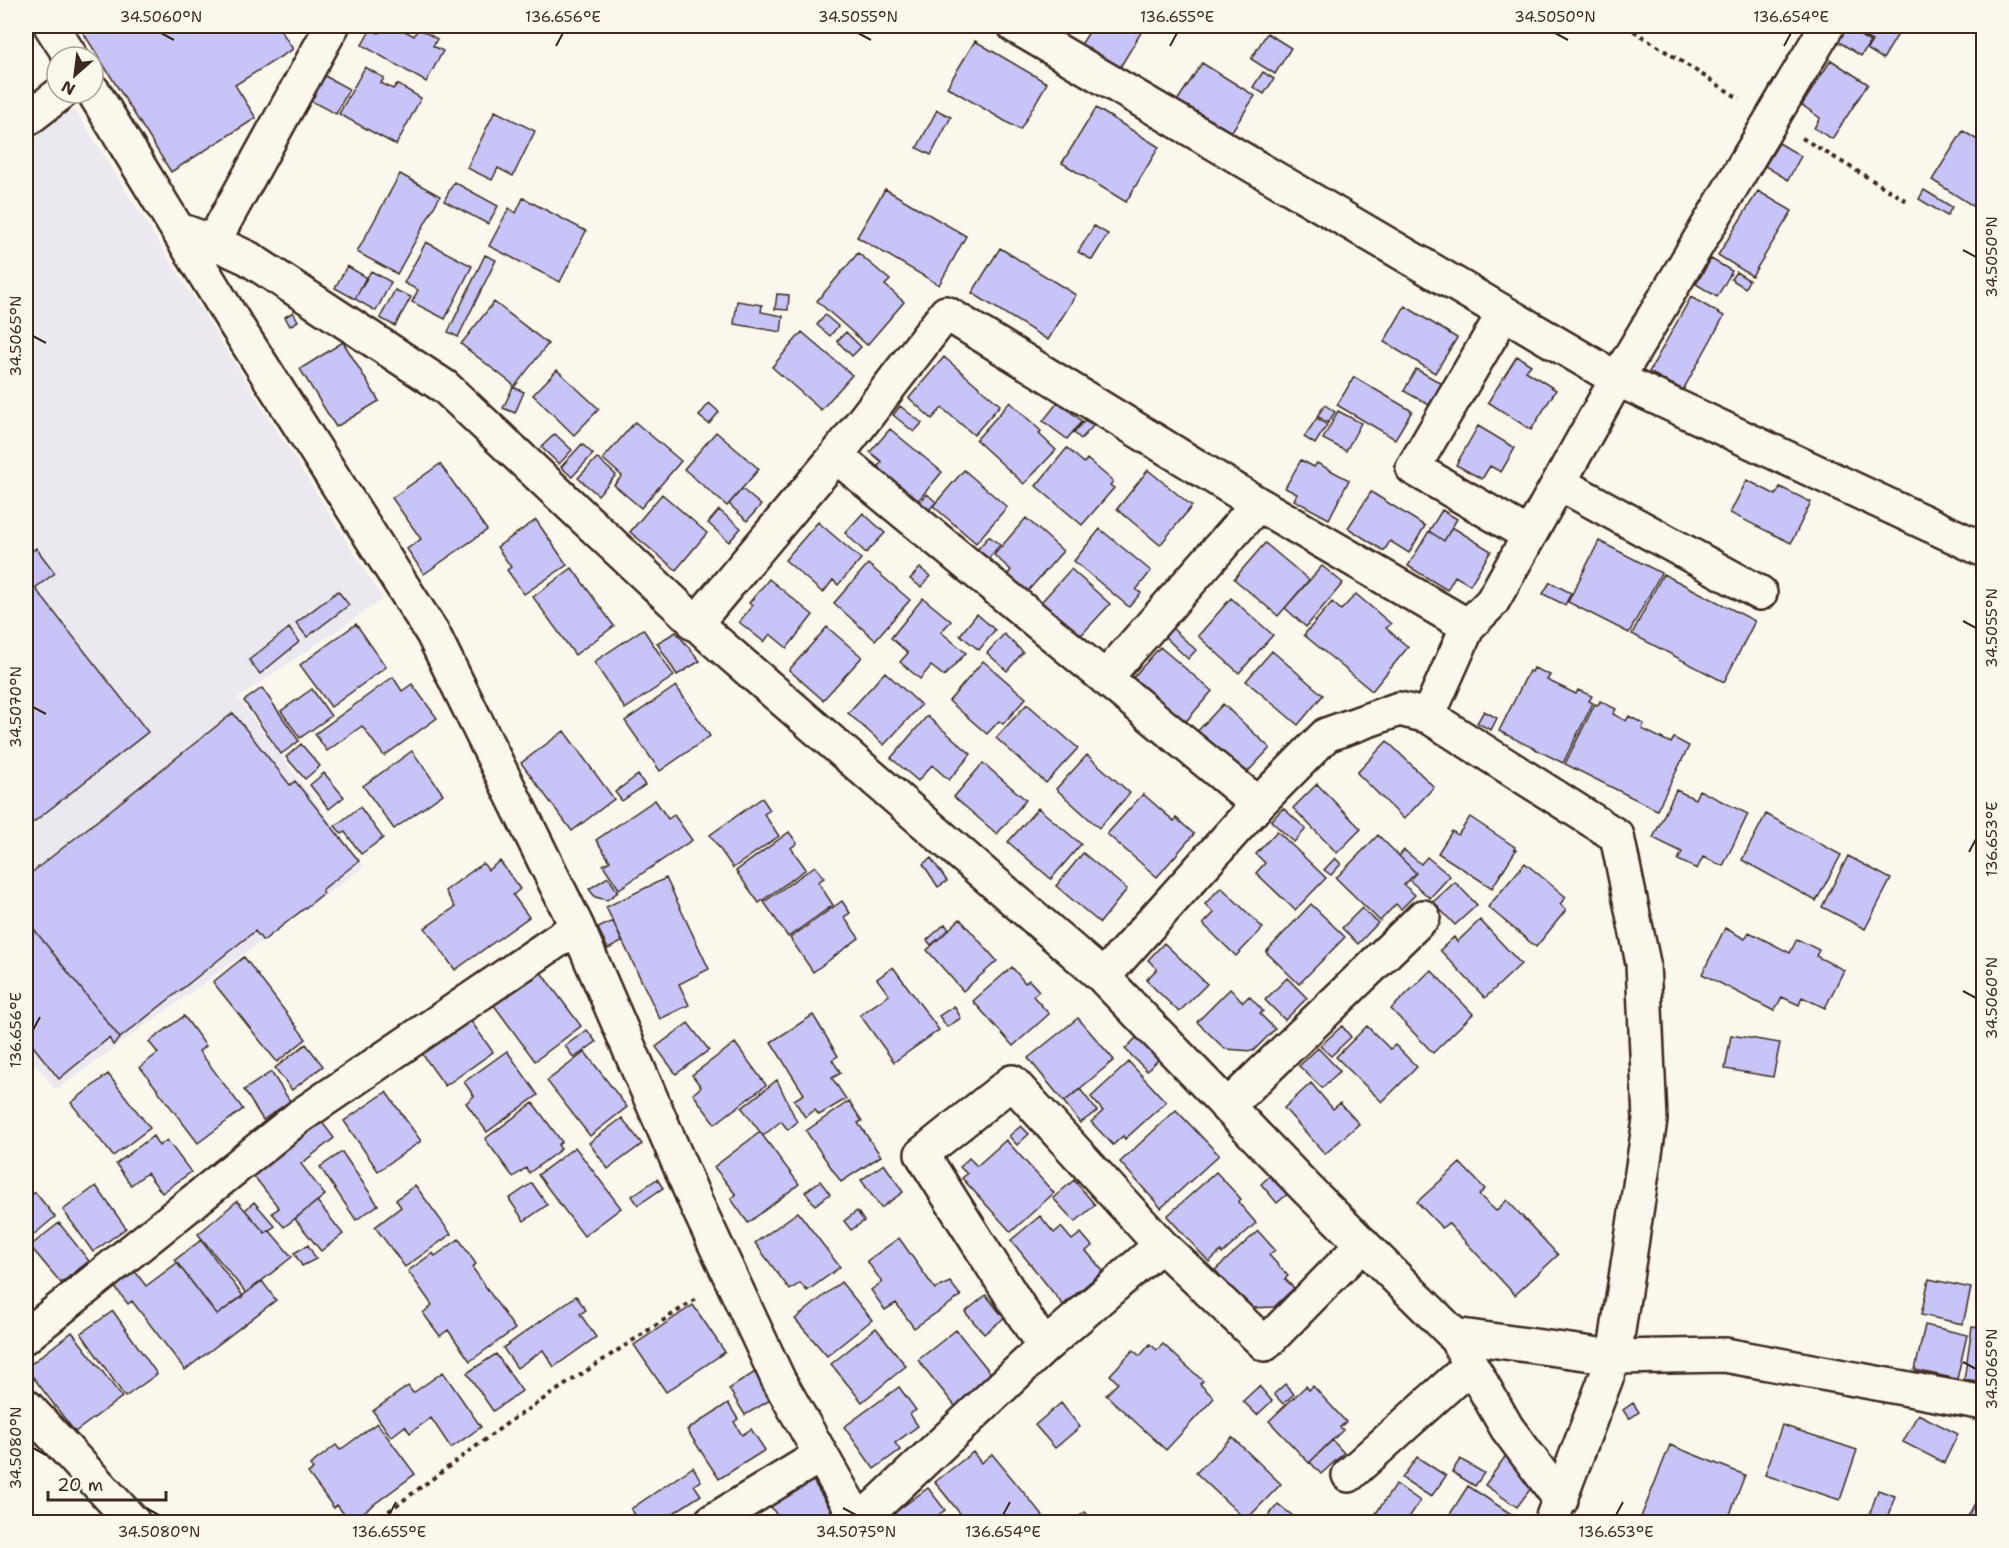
<svg xmlns="http://www.w3.org/2000/svg" width="2009" height="1548" font-family="'Shantell Sans',sans-serif">
  <style>
    .built { fill: #ebe8ef }
    .building { fill: #c7c4f7; stroke: #3b2a1e; stroke-width: 1.5 }
    .lines { fill: none; stroke-linecap: round; stroke-linejoin: round }
    .minor-casing { stroke: #3b2a1e; stroke-width: 38 }
    .path { stroke: #3b2a1e; stroke-width: 4; stroke-dasharray: 4.5 4.5; stroke-linecap: butt }
    .minor { stroke: #fbf7ec; stroke-width: 33 }
    .ticks { fill: none; stroke: #3b2a1e; stroke-width: 2 }
    .neatline { fill: none; stroke: #3b2a1e; stroke-width: 2 }
    .ticks-label { font-size: 15px; text-anchor: middle; fill: #3b2a1e }
  </style>
  <rect width="100%" height="100%" fill="#fbf7ec"/>
  <filter id="ink" filterUnits="userSpaceOnUse"><feTurbulence type="fractalNoise" baseFrequency=".0167" numOctaves="2"/><feDisplacementMap in="SourceGraphic" scale="12" xChannelSelector="R" yChannelSelector="G"/><feConvolveMatrix kernelMatrix="1 2 1 2 8 2 1 2 1" color-interpolation-filters="sRGB"/></filter>
  <g filter="url(#ink)">
    <!-- built -->
    <path class="built" d="M61,107L77,113L383,599L238,698L364,867L56,1090L26,1052V134Z"/>
    <!-- building -->
    <path class="building" d="M79,26H278L293,49L235,85L256,118L171,172Z
      M384,26H396L414,36L418,28L437,39L433,46L443,51L426,82L362,45L371,29L379,33Z
      M1093,26H1145L1119,69L1080,46Z
      M1845,26L1870,42L1861,56L1836,40Z
      M1850,26H1903L1883,59L1867,49L1872,41L1849,28Z
      M1267,33L1291,48L1275,74L1251,59Z
      M975,41L1047,83L1020,130L947,87Z
      M1831,60L1868,84L1832,139L1814,128L1820,118L1802,105Z
      M1202,63L1255,96L1230,134L1177,101Z
      M365,67L384,78L381,83L393,89L397,84L421,98L396,145L339,114Z
      M1263,72L1274,79L1264,94L1253,87Z
      M323,75L349,89L336,114L309,100Z
      M1096,108L1159,147L1126,202L1062,163Z
      M937,110L951,117L931,155L917,148Z
      M495,111L535,131L513,176L498,168L492,180L467,168Z
      M1963,131L1984,144V213L1932,180Z
      M1779,143L1801,156L1788,180L1765,166Z
      M400,174L440,196L397,274L357,252Z
      M454,182L498,206L488,224L444,201Z
      M885,189L966,236L939,285L857,237Z
      M1924,190L1952,207L1947,216L1919,199Z
      M1758,191L1792,211L1752,276L1718,255Z
      M523,198L586,231L560,282L489,246L509,208L516,213Z
      M1094,226L1108,234L1092,260L1078,252Z
      M426,242L472,266L445,319L412,302L418,290L404,283Z
      M1000,248L1076,295L1048,340L972,293Z
      M858,253L890,280L885,285L904,302L867,345L817,301Z
      M485,255L496,260L458,337L448,332Z
      M1711,259L1732,271L1717,297L1696,284Z
      M347,266L366,277L355,299L335,288Z
      M371,271L391,282L376,311L355,299Z
      M1736,272L1749,280L1745,288L1731,279Z
      M395,290L411,297L395,326L380,318Z
      M777,294L789,295L788,310L775,309Z
      M1691,297L1724,316L1683,390L1649,372Z
      M737,301L762,305L761,312L783,316L781,332L734,324Z
      M494,302L548,344L515,386L461,344Z
      M1405,306L1457,338L1435,373L1384,342Z
      M293,312L298,321L290,326L285,317Z
      M825,315L838,326L830,336L817,325Z
      M802,332L852,375L821,410L772,367Z
      M846,332L861,347L852,356L837,341Z
      M343,342L379,401L336,427L300,369Z
      M1517,356L1531,365L1526,371L1556,390L1531,430L1488,402Z
      M944,357L1000,405L974,435L942,408L932,419L909,398Z
      M1416,369L1441,383L1429,405L1404,391Z
      M557,370L599,409L574,435L533,395Z
      M1354,377L1412,411L1395,439L1337,405Z
      M513,387L524,392L515,413L503,408Z
      M1010,402L1041,431L1039,434L1056,450L1024,484L976,440Z
      M1058,402L1082,421L1067,439L1043,421Z
      M709,403L719,412L709,424L699,416Z
      M1325,405L1335,412L1328,423L1317,416Z
      M900,406L922,423L914,432L893,415Z
      M1338,411L1361,423L1346,451L1323,439Z
      M1317,418L1327,425L1315,444L1304,437Z
      M1085,420L1093,426L1081,439L1074,433Z
      M635,422L681,461L641,508L614,485L622,476L603,459Z
      M1478,426L1515,448L1501,472L1490,466L1482,479L1456,465Z
      M890,429L942,472L912,508L871,473L882,462L870,452Z
      M716,432L759,469L727,506L684,469Z
      M555,434L572,450L559,464L541,447Z
      M582,444L593,454L572,477L561,467Z
      M1067,448L1084,463L1087,459L1113,481L1110,485L1114,488L1082,525L1036,486Z
      M597,458L616,475L598,495L578,478Z
      M1301,460L1314,467L1317,463L1349,480L1329,519L1294,500L1297,494L1285,488Z
      M440,464L487,530L424,574L407,549L421,539L392,498Z
      M964,470L1007,507L976,543L933,506Z
      M1148,470L1192,506L1160,545L1117,509Z
      M1747,480L1776,495L1780,487L1811,502L1791,543L1730,513Z
      M742,489L761,505L747,521L729,504Z
      M1371,492L1425,526L1409,553L1390,541L1384,551L1348,528Z
      M662,494L707,533L676,570L630,532Z
      M927,494L936,502L923,517L914,510Z
      M719,510L741,528L729,542L708,523Z
      M1442,510L1457,519L1444,541L1429,531Z
      M863,513L885,533L866,553L845,533Z
      M1026,518L1063,551L1027,592L1007,575L1011,570L994,555Z
      M536,520L567,565L524,594L507,570L511,567L497,547Z
      M818,522L861,559L838,585L833,580L823,593L785,560Z
      M1452,527L1491,551L1470,585L1455,576L1447,590L1408,566L1429,531L1444,541Z
      M1100,529L1151,571L1136,590L1141,593L1129,607L1074,561Z
      M989,536L1000,545L982,566L971,557Z
      M1599,541L1661,573L1629,633L1568,602Z
      M1265,543L1309,580L1278,616L1234,579Z
      M36,548L55,573L35,588L148,732L26,828V556Z
      M868,564L910,600L875,640L834,603Z
      M1322,566L1343,583L1306,627L1285,608Z
      M572,568L614,626L575,655L533,597Z
      M920,568L930,576L921,587L910,579Z
      M1071,569L1110,604L1072,645L1034,610Z
      M1663,574L1755,621L1724,682L1632,634Z
      M769,579L813,615L787,648L770,634L764,642L739,622L752,606L749,603Z
      M1550,582L1571,593L1565,605L1543,594Z
      M338,591L349,605L307,637L296,623Z
      M1356,594L1391,624L1386,628L1408,647L1372,691L1304,635L1332,602L1341,610Z
      M923,598L951,621L941,632L966,653L944,676L931,666L920,679L900,662L908,653L891,638Z
      M1231,598L1273,635L1239,673L1198,636Z
      M977,614L995,630L979,650L960,635Z
      M356,624L386,667L331,707L300,665Z
      M827,627L862,657L823,700L789,670Z
      M289,628L299,642L260,674L249,660Z
      M1172,628L1196,650L1188,659L1164,636Z
      M643,629L674,676L625,709L594,662Z
      M676,632L700,661L677,675L657,643Z
      M1004,634L1023,652L1007,671L987,653Z
      M1160,647L1212,691L1183,725L1130,681Z
      M1272,651L1323,695L1298,725L1246,681Z
      M983,661L1026,698L1003,724L999,721L987,734L949,701Z
      M1534,668L1550,675L1547,680L1576,694L1578,690L1592,696L1589,701L1593,703L1563,763L1499,731L1529,671L1532,672Z
      M885,672L921,705L884,745L848,713Z
      M393,677L402,691L412,684L437,718L384,756L362,726L327,751L315,734Z
      M676,686L710,736L660,771L625,721Z
      M262,688L299,741L281,754L244,701Z
      M312,689L331,716L300,738L281,711Z
      M1600,701L1616,709L1613,714L1626,721L1629,716L1644,724L1642,729L1671,743L1674,738L1689,746L1657,810L1565,764L1595,704L1598,705Z
      M1027,704L1078,748L1046,783L996,738Z
      M1223,704L1270,748L1241,779L1194,735Z
      M1484,711L1497,718L1491,730L1477,723Z
      M233,713L290,785L295,781L359,861L322,890L324,893L263,941L255,931L120,1038L26,919V877Z
      M927,716L971,754L949,780L932,765L918,781L891,758Z
      M564,731L614,799L572,831L521,763Z
      M1387,741L1434,787L1404,819L1357,773Z
      M301,744L320,766L305,779L286,757Z
      M412,751L443,794L394,829L363,786Z
      M1087,755L1130,793L1099,828L1056,789Z
      M983,763L1026,800L997,834L954,797Z
      M324,773L344,797L329,809L310,785Z
      M638,775L645,785L622,801L615,792Z
      M1317,784L1361,829L1337,853L1293,808Z
      M1676,790L1695,799L1699,790L1748,814L1723,866L1703,857L1697,869L1678,860L1682,852L1653,838Z
      M1143,794L1174,821L1176,818L1194,834L1157,877L1107,834Z
      M762,798L770,810L764,814L779,836L733,868L710,835Z
      M655,800L668,819L674,815L692,840L619,889L603,865L610,861L596,840Z
      M360,807L383,838L361,854L345,832L342,834L335,826Z
      M1038,808L1081,844L1051,879L1008,842Z
      M1283,808L1306,829L1294,842L1271,821Z
      M1766,814L1841,855L1816,901L1742,860Z
      M1470,817L1515,847L1514,849L1516,850L1492,888L1438,853L1452,831L1458,835Z
      M1277,831L1326,878L1295,910L1256,873L1265,863L1256,854Z
      M789,832L797,843L791,848L806,869L759,903L736,871Z
      M1378,835L1416,873L1404,885L1415,895L1401,909L1396,904L1380,921L1336,878Z
      M1404,850L1421,864L1427,857L1450,876L1430,898L1409,880L1416,873L1399,856Z
      M1083,853L1127,889L1100,923L1056,886Z
      M1848,856L1891,879L1865,929L1822,907Z
      M931,858L947,881L938,887L923,864Z
      M1335,858L1341,864L1331,875L1324,870Z
      M500,861L520,889L513,895L529,917L455,970L425,928L455,907L445,891L483,863L488,870Z
      M1525,863L1566,897L1560,904L1566,910L1536,947L1488,907Z
      M815,866L824,878L818,882L833,905L788,937L764,902Z
      M608,877L618,892L607,900L595,897L589,889Z
      M666,878L709,969L679,984L689,1005L660,1019L606,907Z
      M1455,882L1477,905L1455,925L1433,902Z
      M1221,887L1263,928L1236,956L1203,924L1214,913L1205,904Z
      M842,901L850,913L844,917L859,938L813,972L790,938Z
      M1311,904L1345,937L1299,984L1266,952Z
      M1362,908L1378,923L1358,944L1342,928Z
      M26,919L120,1038L113,1045L109,1038L59,1079L26,1037Z
      M960,919L997,961L963,991L927,950Z
      M1480,920L1521,964L1485,998L1440,950L1454,937L1457,942Z
      M613,921L622,942L608,949L598,928Z
      M945,924L949,930L931,945L927,940Z
      M1725,928L1745,939L1749,932L1790,953L1797,939L1819,950L1816,956L1844,970L1825,1008L1802,997L1799,1005L1782,997L1774,1011L1702,974Z
      M1164,943L1207,984L1179,1012L1146,980L1157,969L1148,960Z
      M244,957L306,1039L277,1062L213,982Z
      M531,959L581,1026L535,1061L485,993Z
      M893,967L939,1030L894,1062L860,1015L889,995L877,979Z
      M1012,967L1025,983L1029,980L1039,991L1033,996L1049,1014L1013,1046L973,1001Z
      M1431,970L1473,1014L1433,1053L1391,1009Z
      M1287,978L1307,998L1285,1020L1265,1000Z
      M1230,989L1243,1002L1249,996L1263,1011L1260,1014L1275,1029L1253,1051L1225,1049L1197,1022Z
      M954,1006L961,1018L947,1027L939,1016Z
      M813,1015L838,1056L832,1060L841,1073L832,1078L846,1099L819,1115L815,1110L805,1117L794,1100L804,1094L771,1042Z
      M184,1016L206,1046L199,1051L243,1109L198,1143L140,1067L158,1053L149,1042Z
      M468,1017L493,1052L445,1086L420,1051Z
      M1078,1018L1114,1060L1064,1102L1028,1058Z
      M688,1023L709,1050L676,1074L656,1047Z
      M1342,1026L1351,1037L1331,1056L1320,1046Z
      M1367,1026L1390,1049L1395,1045L1417,1067L1382,1102L1336,1057Z
      M587,1030L596,1042L574,1058L565,1046Z
      M1143,1031L1164,1054L1147,1071L1125,1049Z
      M1731,1035L1780,1043L1773,1077L1725,1069Z
      M735,1043L766,1085L715,1124L693,1094L701,1087L692,1075Z
      M306,1044L323,1066L292,1090L275,1068Z
      M1318,1048L1340,1071L1322,1088L1299,1066Z
      M507,1051L538,1095L487,1132L466,1103L474,1096L464,1082Z
      M585,1052L627,1107L590,1136L547,1081Z
      M1129,1062L1166,1102L1125,1139L1123,1136L1113,1145L1091,1122L1103,1111L1091,1097Z
      M271,1072L290,1101L263,1120L244,1090Z
      M108,1074L150,1128L113,1156L71,1103Z
      M777,1080L797,1122L788,1130L781,1121L763,1136L742,1108Z
      M1311,1083L1333,1109L1340,1103L1359,1124L1325,1154L1284,1108Z
      M1080,1089L1097,1111L1080,1123L1064,1102Z
      M386,1092L421,1141L378,1171L344,1121Z
      M849,1101L862,1121L858,1123L881,1156L841,1182L806,1131Z
      M533,1103L562,1142L558,1145L561,1149L529,1173L526,1168L513,1177L485,1139Z
      M1176,1110L1219,1155L1161,1208L1120,1162Z
      M318,1117L334,1138L301,1164L325,1195L284,1227L272,1213L279,1208L250,1171Z
      M622,1118L642,1144L608,1169L589,1143Z
      M1021,1126L1029,1134L1017,1145L1009,1136Z
      M760,1132L799,1184L748,1223L731,1199L736,1195L714,1167Z
      M153,1136L159,1146L167,1140L191,1172L162,1193L147,1173L131,1185L116,1164Z
      M1006,1140L1054,1193L1011,1232L962,1178L967,1174L960,1167L969,1158L977,1166Z
      M575,1147L621,1208L584,1236L538,1175Z
      M342,1152L378,1205L356,1220L320,1167Z
      M1460,1163L1485,1189L1479,1195L1496,1211L1507,1200L1558,1255L1515,1295L1448,1223L1442,1228L1417,1202Z
      M884,1164L903,1192L881,1208L861,1180Z
      M1216,1172L1241,1199L1238,1202L1256,1223L1222,1254L1221,1251L1209,1262L1167,1216Z
      M1273,1173L1290,1192L1277,1203L1261,1184Z
      M657,1179L663,1188L638,1205L632,1196Z
      M1074,1180L1095,1205L1075,1222L1053,1198Z
      M820,1181L830,1194L815,1205L805,1192Z
      M532,1183L547,1205L524,1221L509,1199Z
      M415,1185L451,1234L405,1267L375,1227L401,1207L396,1200Z
      M96,1186L126,1228L93,1252L63,1210Z
      M35,1192L55,1217L26,1241V1200Z
      M237,1201L265,1233L269,1230L292,1257L246,1293L198,1234Z
      M317,1201L343,1234L321,1251L295,1219Z
      M254,1202L275,1226L265,1233L245,1210Z
      M857,1211L864,1221L851,1230L844,1221Z
      M798,1212L840,1267L807,1291L800,1283L790,1290L755,1243Z
      M1040,1216L1054,1233L1061,1227L1072,1240L1081,1233L1092,1246L1086,1251L1103,1271L1063,1305L1011,1240Z
      M59,1223L89,1261L61,1283L30,1246Z
      M1258,1231L1275,1250L1269,1255L1288,1276L1285,1279L1294,1288L1274,1307L1250,1308L1215,1270Z
      M899,1238L935,1289L950,1282L961,1296L914,1328L896,1303L885,1310L871,1290L882,1282L867,1261Z
      M459,1239L476,1264L472,1267L515,1329L470,1361L448,1330L440,1336L423,1313L432,1305L408,1271L433,1253L435,1256Z
      M201,1240L243,1296L217,1315L175,1260Z
      M308,1245L316,1259L302,1266L294,1253Z
      M177,1263L217,1315L262,1281L276,1300L185,1370L132,1301L128,1304L114,1286L134,1270L146,1286Z
      M1929,1279L1971,1288L1963,1324L1921,1315Z
      M841,1282L872,1320L827,1356L795,1319Z
      M986,1295L1004,1318L984,1334L965,1312Z
      M576,1296L586,1310L580,1314L596,1337L554,1367L543,1350L517,1368L503,1348Z
      M693,1305L725,1352L666,1392L634,1345Z
      M113,1311L157,1374L125,1397L81,1333Z
      M1984,1321V1383L1964,1380L1972,1327L1982,1328Z
      M1925,1325L1967,1335L1957,1379L1915,1370Z
      M876,1328L906,1366L862,1402L831,1364Z
      M956,1330L993,1376L955,1406L918,1360Z
      M72,1332L122,1397L75,1432L26,1368Z
      M1150,1344L1157,1350L1163,1344L1203,1381L1200,1384L1214,1398L1166,1450L1106,1395L1118,1383L1110,1375L1133,1350L1140,1356Z
      M496,1354L522,1391L493,1411L467,1373Z
      M443,1372L481,1427L451,1448L431,1418L410,1433L405,1426L391,1437L373,1411L408,1386L413,1393Z
      M755,1372L772,1399L745,1415L729,1389Z
      M1285,1384L1294,1394L1283,1404L1274,1394Z
      M1259,1386L1272,1401L1257,1415L1243,1401Z
      M1306,1386L1309,1390L1313,1386L1346,1422L1340,1427L1343,1430L1309,1463L1269,1421Z
      M899,1387L916,1410L910,1414L918,1426L895,1443L900,1450L874,1469L844,1427Z
      M728,1403L738,1419L734,1422L742,1435L751,1429L765,1450L719,1479L687,1430Z
      M1061,1403L1080,1427L1055,1448L1035,1425Z
      M1633,1403L1639,1412L1629,1419L1623,1410Z
      M1918,1414L1958,1434L1944,1463L1903,1442Z
      M377,1423L415,1474L350,1522L337,1505L334,1508L308,1473L313,1469L310,1465L336,1445L340,1450Z
      M1782,1425L1857,1450L1840,1500L1765,1475Z
      M1232,1437L1281,1484L1246,1520L1196,1473Z
      M1332,1440L1344,1453L1321,1474L1310,1462Z
      M1670,1445L1745,1475L1727,1522H1692L1682,1519L1681,1522H1639Z
      M973,1452L981,1463L992,1454L1048,1522H973L970,1519L966,1521L935,1482Z
      M1507,1454L1534,1484L1517,1507L1485,1485Z
      M1417,1457L1446,1476L1431,1497L1402,1478Z
      M1460,1459L1484,1473L1475,1486L1452,1472Z
      M693,1467L701,1481L694,1485L701,1495L660,1522H640L631,1509Z
      M812,1479L838,1522H781L770,1505Z
      M1396,1484L1420,1501L1406,1522H1370Z
      M1468,1486L1508,1512L1526,1522H1445Z
      M1984,1486V1522H1965Z
      M928,1488L945,1510L929,1522H901L894,1513Z
      M1878,1490L1895,1496L1886,1522H1867Z
      M1278,1504L1293,1516L1288,1522H1272L1267,1518Z
      M1085,1512L1094,1522H1072Z"/>
    <g class="lines">
      <defs>
        <path id="minor" d="M51,26L71,57
          M1015,26L1617,379L1984,550
          M93,91L234,322L433,634L577,927L696,1203L778,1379L859,1522
          M26,120L61,93
          M177,229L213,242L248,258L445,387L713,639L1103,977L1306,1188L1454,1335L1614,1357L1725,1355L1984,1403
          M213,242L332,26
          M1504,313L1413,468L1529,535
          M836,456L1258,804
          M1559,483L1760,593
          M695,624L836,456L946,313L1258,504L1468,626
          M1105,678L1258,504
          M1103,977L1258,804L1326,735L1399,709L1428,716
          M1227,1107L1423,917
          M1161,1245L1265,1344L1363,1244
          M1454,1335L1507,1428L1561,1500
          M26,1336L300,1116L577,927
          M26,1406L133,1522
          M1349,1475L1471,1365
          M711,1522L821,1455
          M859,1522L1044,1347L1161,1245L1012,1082L922,1154L1044,1347
          M1551,1522L1614,1357L1650,1120L1643,963L1617,836L1428,716L1468,626L1492,602L1617,379L1827,26"/>
      </defs>
      <!-- minor casing -->
      <use href="#minor" class="minor-casing"/>
      <!-- path -->
      <path class="path" d="M1626,26L1740,99
        M1802,138L1907,201
        M374,1522L513,1419L699,1297"/>
      <!-- minor -->
      <use href="#minor" class="minor"/>
    </g>
  </g>
  <!-- ticks -->
  <path class="ticks" d="M161,33L174,40M858,33L871,40M1555,33L1568,40M556,46L563,33M1170,46L1177,33M1784,46L1791,33M1963,250L1976,257M33,336L46,343M1963,621L1976,628M33,707L46,714M1969,852L1976,839M1963,991L1976,998M33,1030L40,1017M1963,1362L1976,1369M33,1448L46,1455M146,1508L159,1515M843,1508L856,1515M389,1515L396,1502M1003,1515L1010,1502M1616,1515L1623,1502"/>
  <!-- margin -->
  <rect width="2009" height="1548" fill="none" stroke="#fbf7ec" stroke-width="66"/>
  <!-- north arrow -->
  <g transform="translate(75 75) rotate(208)"><circle r="28" fill="#fbf7ec" stroke="#aea59a" stroke-width="1.5"/>
  <path d="M0-4.5L10 22L0 15L-10 22Z" fill="#3b2a1e"/>
  <text y="-9" font-size="16" font-weight="bold" text-anchor="middle" fill="#3b2a1e">N</text>
  </g>
  <!-- scale -->
  <path d="M48 1491v9h118v-9" fill="none" stroke="#3b2a1e" stroke-width="3"/>
  <text x="57" y="1491" font-size="18" fill="#3b2a1e" stroke="#fbf7ec" stroke-width="4.5" paint-order="stroke">20 m</text>
  <rect x="33" y="33" width="1943" height="1482" class="neatline"/>
  <g class="ticks-label">
    <text x="161" y="22">34.5060°N</text>
    <text x="563" y="22">136.656°E</text>
    <text x="858" y="22">34.5055°N</text>
    <text x="1177" y="22">136.655°E</text>
    <text x="1555" y="22">34.5050°N</text>
    <text x="1791" y="22">136.654°E</text>
    <text transform="translate(1992 257) rotate(-90)" y="5">34.5050°N</text>
    <text transform="translate(16 336) rotate(-90)" y="5">34.5065°N</text>
    <text transform="translate(1992 628) rotate(-90)" y="5">34.5055°N</text>
    <text transform="translate(16 707) rotate(-90)" y="5">34.5070°N</text>
    <text transform="translate(1992 839) rotate(-90)" y="5">136.653°E</text>
    <text transform="translate(1992 998) rotate(-90)" y="5">34.5060°N</text>
    <text transform="translate(16 1030) rotate(-90)" y="5">136.656°E</text>
    <text transform="translate(1992 1369) rotate(-90)" y="5">34.5065°N</text>
    <text transform="translate(16 1448) rotate(-90)" y="5">34.5080°N</text>
    <text x="159" y="1537">34.5080°N</text>
    <text x="389" y="1537">136.655°E</text>
    <text x="856" y="1537">34.5075°N</text>
    <text x="1003" y="1537">136.654°E</text>
    <text x="1616" y="1537">136.653°E</text>
  </g>
</svg>
